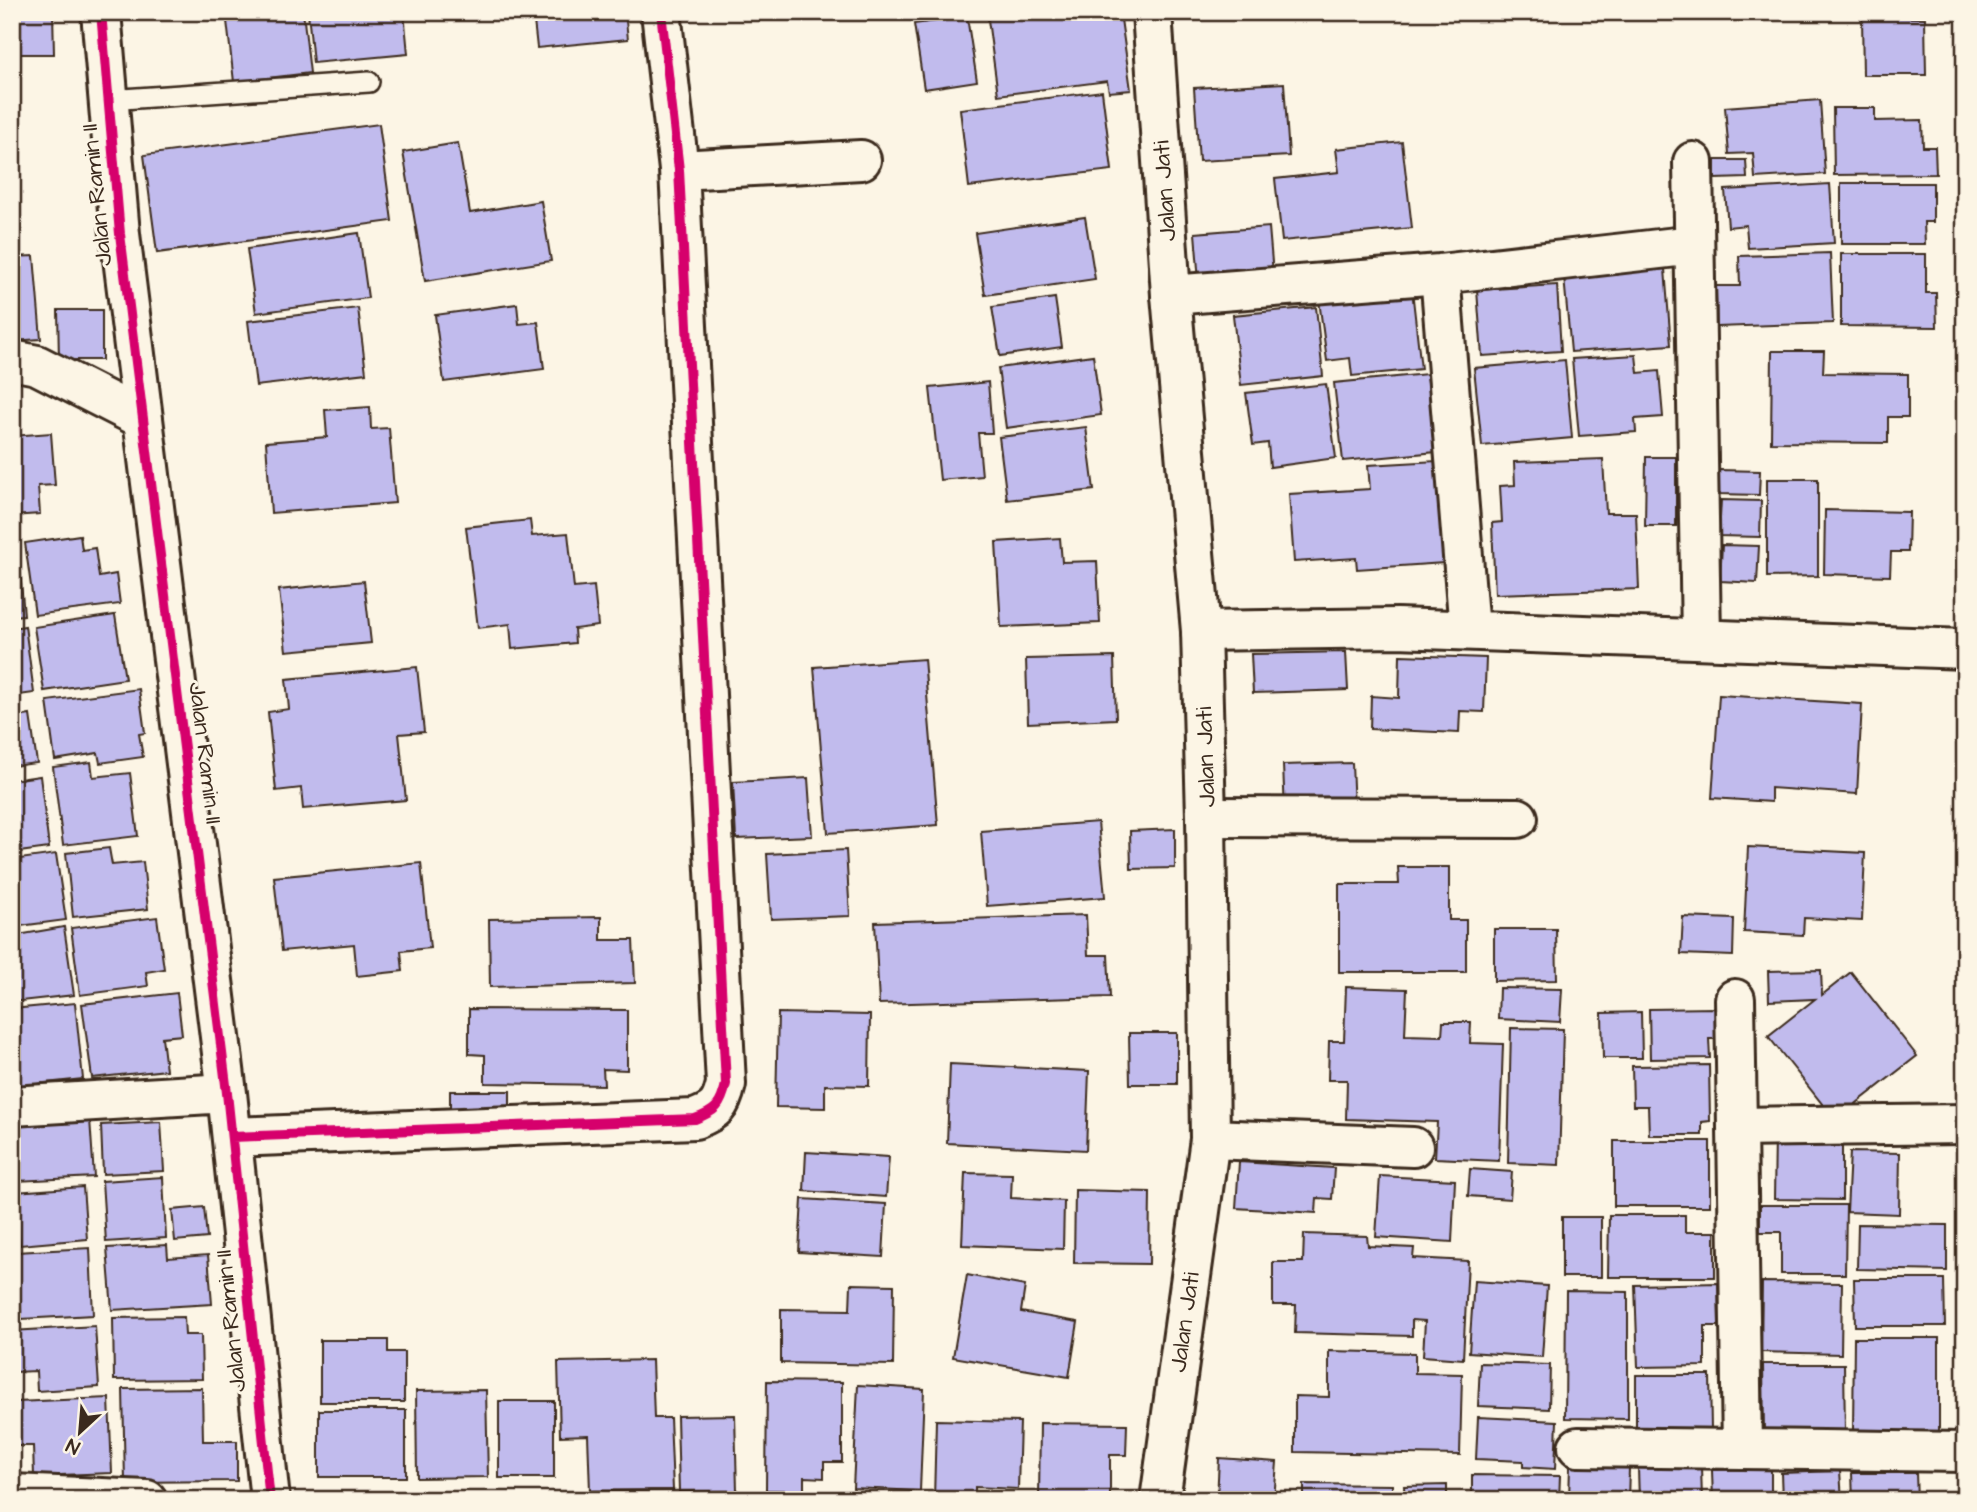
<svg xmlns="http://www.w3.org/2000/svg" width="1977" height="1512" font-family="'Architects Daughter',sans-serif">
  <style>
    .building { fill: #c1bbed; stroke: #3b2a1e; stroke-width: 2 }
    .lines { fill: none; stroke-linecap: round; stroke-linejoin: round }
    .lane-casing { stroke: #3b2a1e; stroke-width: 24 }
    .street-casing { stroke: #3b2a1e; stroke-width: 44 }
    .secondary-casing { stroke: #3b2a1e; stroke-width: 44 }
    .lane { stroke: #fcf5e5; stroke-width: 19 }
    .street { stroke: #fcf5e5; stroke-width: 38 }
    .secondary { stroke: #fcf5e5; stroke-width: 38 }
    .cycleway-casing { stroke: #fcf5e5; stroke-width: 15 }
    .cycleway { stroke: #d6006c; stroke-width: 10 }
    .labels { text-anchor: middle; stroke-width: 6; stroke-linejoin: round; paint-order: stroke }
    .street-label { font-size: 24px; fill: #3b2a1e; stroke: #fcf5e5 }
  </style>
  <rect width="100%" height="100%" fill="#fcf5e5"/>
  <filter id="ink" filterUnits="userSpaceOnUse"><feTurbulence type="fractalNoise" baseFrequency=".0143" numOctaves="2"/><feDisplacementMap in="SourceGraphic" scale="14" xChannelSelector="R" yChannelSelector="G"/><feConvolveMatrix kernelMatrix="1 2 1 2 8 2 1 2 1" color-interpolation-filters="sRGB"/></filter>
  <g filter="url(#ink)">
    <!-- building -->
    <path class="building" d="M12,12H53L54,54H12Z
      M226,12H303L310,73L234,82Z
      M308,12H404L408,54L313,63Z
      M533,12H625L628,39L537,48Z
      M987,12H1120L1131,90L1109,92L1107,81L998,95Z
      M967,17L977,81L924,89L914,24Z
      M1862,17L1925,18L1926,75H1863Z
      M1284,83L1289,156L1199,161L1194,88Z
      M1102,91L1112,170L969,187L960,109Z
      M1820,100L1825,174L1755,178L1753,153L1729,154L1725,107Z
      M1833,108H1875V121L1922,120L1923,147H1935L1936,174L1834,175Z
      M379,124L392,221L157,253L144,155Z
      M1402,142L1412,228L1282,241L1275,179L1339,172L1336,149Z
      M458,143L470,213L541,201L551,261L425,281L403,152Z
      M1715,160H1746L1747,178L1715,179Z
      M1841,183H1933V222H1924L1925,244H1841Z
      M1830,184L1834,243L1748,248L1746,225L1728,227L1725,190Z
      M1085,217L1095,279L985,295L975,233Z
      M1269,227L1273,274L1199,281L1195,233Z
      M359,233L368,298L256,313L247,249Z
      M1830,253L1833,323L1717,327L1716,286H1740L1739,256Z
      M1841,254H1926V293H1936L1937,327L1841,326Z
      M34,256L41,339L12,341V257Z
      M1665,269L1671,345L1571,352L1564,277Z
      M1557,285L1561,351L1482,356L1477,290Z
      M1412,290L1421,369L1352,376L1350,358L1327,361L1319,300Z
      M1055,298L1062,347L1000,356L992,307Z
      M517,304L519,324L538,322L544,369L444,382L435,315Z
      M1316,307L1323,376L1241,385L1233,315Z
      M358,308L366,373L256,386L248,321Z
      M58,310H102V360H59Z
      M1772,351H1824L1823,373L1908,374V417H1888V443L1771,442Z
      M1093,355L1101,415L1006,428L998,368Z
      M1636,355L1638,373L1659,371L1663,417L1635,419L1636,432L1579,436L1572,359Z
      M1565,360L1572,438L1482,446L1474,368Z
      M1427,374L1436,452L1343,461L1334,383Z
      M988,382L992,433H978L982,476L940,480L930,388Z
      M1326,384L1336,458L1270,467L1268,443L1253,445L1246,393Z
      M370,407L371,429L389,428L395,503L271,513L266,442L327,437L325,410Z
      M1086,427L1094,490L1007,500L999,437Z
      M51,433L55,485L38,486L40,514L12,516V436Z
      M1646,457H1676V526H1645Z
      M1603,459L1606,513H1636L1639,589L1495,594L1492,523L1502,522L1500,486L1515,485L1514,462Z
      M1437,461L1444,563L1357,569L1356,558L1294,562L1289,494L1370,489L1368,465Z
      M1719,470L1760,471L1759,495L1719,494Z
      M1767,479H1818V576L1767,577Z
      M1721,500L1761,501L1760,537L1719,536Z
      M1825,510L1909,512L1908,552H1891L1890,576L1824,574Z
      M530,520L532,536L568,533L574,588L594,586L598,626L574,629L575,643L512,649L510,624L478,628L466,527Z
      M80,535L82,550L95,548L99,577L116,574L120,604L35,615L25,543Z
      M17,538L24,615L12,616V539Z
      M1060,538L1062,562L1097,561L1100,623L1001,627L996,542Z
      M1722,545L1759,546L1757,583L1720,581Z
      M364,581L371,643L286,651L279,590Z
      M115,615L125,679L44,691L34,627Z
      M25,626L34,693L12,696V628Z
      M1346,652L1348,690L1253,693L1251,654Z
      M1400,655L1486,658L1484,712L1460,711L1459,733L1370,729L1371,696L1399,698Z
      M1114,657L1116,719L1028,723L1026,659Z
      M924,659L938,825L828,833L814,667Z
      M417,667L424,732L399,734L406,800L303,809L301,788L276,791L268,712L289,709L286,679Z
      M139,689L145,733L139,734L143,757L100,763L98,753L55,760L47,701Z
      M1719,695L1862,704L1857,794L1771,788V802L1712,798Z
      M30,715L37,763L12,766V718Z
      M91,762L93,777L130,773L138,836L63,845L53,767Z
      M1352,763L1354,810L1285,812L1283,765Z
      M40,776L49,848L12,853V780Z
      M808,778L812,836L736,839L733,782Z
      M1098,822L1105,897L987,906L981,831Z
      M1175,829V868L1131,869L1130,831Z
      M1748,847L1865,853L1862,921L1804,918L1803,935L1744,932Z
      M109,848L112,865L143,862L148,909L73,917L66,853Z
      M846,850L850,916L771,919L767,854Z
      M56,854L66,920L12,927V860Z
      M421,863L430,948L401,951L403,971L357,976L354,944L282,951L274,877Z
      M1398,867H1449V920H1466V972H1339V884H1399Z
      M1086,915L1088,955H1108L1110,997L879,1004L875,922Z
      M157,917L164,969L146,972L148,986L80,995L71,928Z
      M601,917V940H633L635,983L490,987L489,919Z
      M1683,917L1734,919L1733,956L1681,954Z
      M64,927L74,995L12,1002V936Z
      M1494,929H1556L1557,980L1494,981Z
      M1821,970L1822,995L1851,972L1917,1056L1835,1120L1768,1036L1815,999L1769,1001L1768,971Z
      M1346,987L1407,989L1405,1035L1442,1036L1443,1022H1471L1470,1043L1503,1044L1499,1161L1435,1158L1437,1122L1346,1119L1347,1080H1328L1329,1041H1344Z
      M1499,988L1562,989L1560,1022L1498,1019Z
      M177,993L182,1035L162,1037L166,1070L92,1078L82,1004Z
      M75,1003L83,1079L17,1086L14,1063H12V1009Z
      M1716,1008V1039H1709L1710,1058L1650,1059L1649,1009Z
      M469,1009L627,1010V1070L603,1069L604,1085L485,1083V1055L469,1054Z
      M1641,1012L1642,1058H1603L1602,1013Z
      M778,1013L870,1015L869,1086L825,1085V1108L776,1107Z
      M1511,1028L1563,1029L1559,1165L1508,1163Z
      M1129,1033H1177V1084H1130Z
      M950,1064L1089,1071L1086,1150L947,1143Z
      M1709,1065L1710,1121L1702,1122V1135H1649L1648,1106H1633L1632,1066Z
      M450,1091H510V1124L450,1123Z
      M90,1119L94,1177L17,1181L13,1123Z
      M161,1122L164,1171L103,1174L101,1125Z
      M1775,1135H1842V1200L1774,1199Z
      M1614,1141H1710V1206H1614Z
      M806,1152L889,1157L886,1197L804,1191Z
      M1850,1152L1900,1153L1899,1214L1847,1212Z
      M1239,1162L1334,1168L1332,1199L1317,1198L1316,1213L1236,1208Z
      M1470,1169L1512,1172L1510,1199L1468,1196Z
      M965,1173L1012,1174L1011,1198L1064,1201L1063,1249L962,1245Z
      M1380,1176L1455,1180L1452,1242L1376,1237Z
      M163,1177L166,1238L106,1242L102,1181Z
      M83,1187L87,1239L20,1245L15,1192Z
      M1075,1190L1150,1192L1149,1264L1074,1263Z
      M802,1199L886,1204L883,1257L799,1252Z
      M1760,1205H1846L1845,1274H1781V1232H1760Z
      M204,1207L207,1238L175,1241L172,1210Z
      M1609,1215H1685V1232H1715V1277H1608Z
      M1562,1217H1601V1277H1562Z
      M1858,1224L1947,1225V1271L1857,1269Z
      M1304,1234L1367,1236L1368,1246L1414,1248L1413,1258L1468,1261L1463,1359L1423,1356L1425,1321L1412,1320V1336L1295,1333L1296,1305H1273V1262H1303Z
      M167,1245L168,1258L208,1255L212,1304L112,1310L107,1248Z
      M90,1248L93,1315L21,1319L16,1252Z
      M967,1275L1025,1286L1021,1312L1078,1322L1069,1377L953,1357Z
      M1854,1279H1944L1945,1326H1855Z
      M1474,1281L1547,1286L1542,1357L1469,1352Z
      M1762,1282L1842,1283L1841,1354L1761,1352Z
      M1718,1283L1719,1326H1705V1366L1638,1367L1635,1285Z
      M851,1284L894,1285L893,1365L781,1363V1309L850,1310Z
      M1566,1291L1628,1292V1419L1565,1418Z
      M184,1317L185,1335H201L202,1379L114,1380L113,1318Z
      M95,1326L99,1387L37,1391L36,1371L14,1372L12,1331Z
      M1854,1338H1939V1433L1853,1431Z
      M320,1340H388V1352H404V1402H320Z
      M1329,1351L1415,1353V1373L1462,1374L1460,1455L1295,1452V1396L1329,1397Z
      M652,1360L654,1418H670L673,1490L590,1491L588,1435L560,1436L558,1362Z
      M1480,1363L1550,1365L1549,1409L1478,1406Z
      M1763,1364H1844L1845,1432H1764Z
      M1636,1375H1710L1711,1429L1636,1430Z
      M767,1381L842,1382V1462H824V1478L804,1477V1491L766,1490Z
      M858,1385L924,1389L920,1491L853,1488Z
      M202,1388L203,1441H237V1481L125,1482L123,1389Z
      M486,1390L488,1477L417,1478L416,1391Z
      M109,1398L112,1473L34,1476L33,1446H17L16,1402Z
      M499,1401H554V1478H499Z
      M319,1410H406V1477H319Z
      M735,1415L737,1491L679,1492L677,1416Z
      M1478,1417L1557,1421L1555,1469L1523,1467V1461L1476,1459Z
      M936,1420L1020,1422L1018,1489L975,1487V1500H934Z
      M1040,1423L1127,1424L1126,1455H1110V1498L1039,1500Z
      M1219,1458L1277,1462L1274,1500H1217Z
      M1570,1466L1629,1468L1628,1500H1569Z
      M1701,1466L1702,1500H1639L1638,1468Z
      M1771,1469V1500H1713L1712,1470Z
      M1840,1471L1842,1500H1782L1781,1473Z
      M1852,1473H1916L1917,1500H1853Z
      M1472,1475L1560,1476L1559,1500H1472Z
      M1304,1484L1392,1485V1500H1304Z
      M1447,1485V1500H1405L1404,1486Z"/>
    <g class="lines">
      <defs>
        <path id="lane" d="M108,100L369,82"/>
        <path id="street" d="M101,12L120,234L227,1093L270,1500
          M1693,162L1701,638
          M679,170L861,160
          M1440,274L1469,630
          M1171,295L1440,274L1694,245
          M12,360L37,365L143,419
          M1201,631L1397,628L1965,649
          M1206,817L1518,818
          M1735,999L1742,1449L1965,1452
          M12,1106L227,1093
          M1737,1127L1965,1124
          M232,1137L695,1119C716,1111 721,1106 726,1084L679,170L661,12
          M1210,1139L1413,1147
          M1578,1447L1742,1449
          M12,1494L147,1500"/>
        <path id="secondary" d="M1152,12L1171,295L1201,631L1206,817L1210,1139L1160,1500"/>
      </defs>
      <!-- lane casing -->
      <use href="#lane" class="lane-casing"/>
      <!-- street casing -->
      <use href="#street" class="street-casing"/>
      <!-- secondary casing -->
      <use href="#secondary" class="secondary-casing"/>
      <!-- lane -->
      <use href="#lane" class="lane"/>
      <!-- street -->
      <use href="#street" class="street"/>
      <!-- secondary -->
      <use href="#secondary" class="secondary"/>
      <defs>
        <path id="cycleway" d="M101,12L120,234L227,1093L270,1500
          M232,1137L695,1119C716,1111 721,1106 726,1084L679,170L661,12"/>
      </defs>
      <!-- cycleway casing -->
      <use href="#cycleway" class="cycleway-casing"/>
      <!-- cycleway -->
      <use href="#cycleway" class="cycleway"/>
    </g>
  </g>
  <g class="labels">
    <!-- street labels -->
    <g class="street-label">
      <text transform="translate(1164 191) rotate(-94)" y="8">Jalan Jati</text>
      <text transform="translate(96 195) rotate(-96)" y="8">Jalan Ramin II</text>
      <text transform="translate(206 753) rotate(83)" y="8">Jalan Ramin II</text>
      <text transform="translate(1205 757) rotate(-92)" y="8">Jalan Jati</text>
      <text transform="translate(230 1321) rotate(-96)" y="8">Jalan Ramin II</text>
      <text transform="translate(1184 1322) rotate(-82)" y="8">Jalan Jati</text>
    </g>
  </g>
  <!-- margin -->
  <rect width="1977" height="1512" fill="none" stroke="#fcf5e5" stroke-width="42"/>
  <rect x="21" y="21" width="1935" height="1470" fill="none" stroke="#3b2a1e" stroke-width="2.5" filter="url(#ink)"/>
  <!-- north arrow -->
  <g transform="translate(80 1432) rotate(206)" stroke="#fcf5e5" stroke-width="5" paint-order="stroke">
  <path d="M0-5L12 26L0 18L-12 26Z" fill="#3b2a1e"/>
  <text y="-10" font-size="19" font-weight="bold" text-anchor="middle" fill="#3b2a1e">N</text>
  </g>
</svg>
